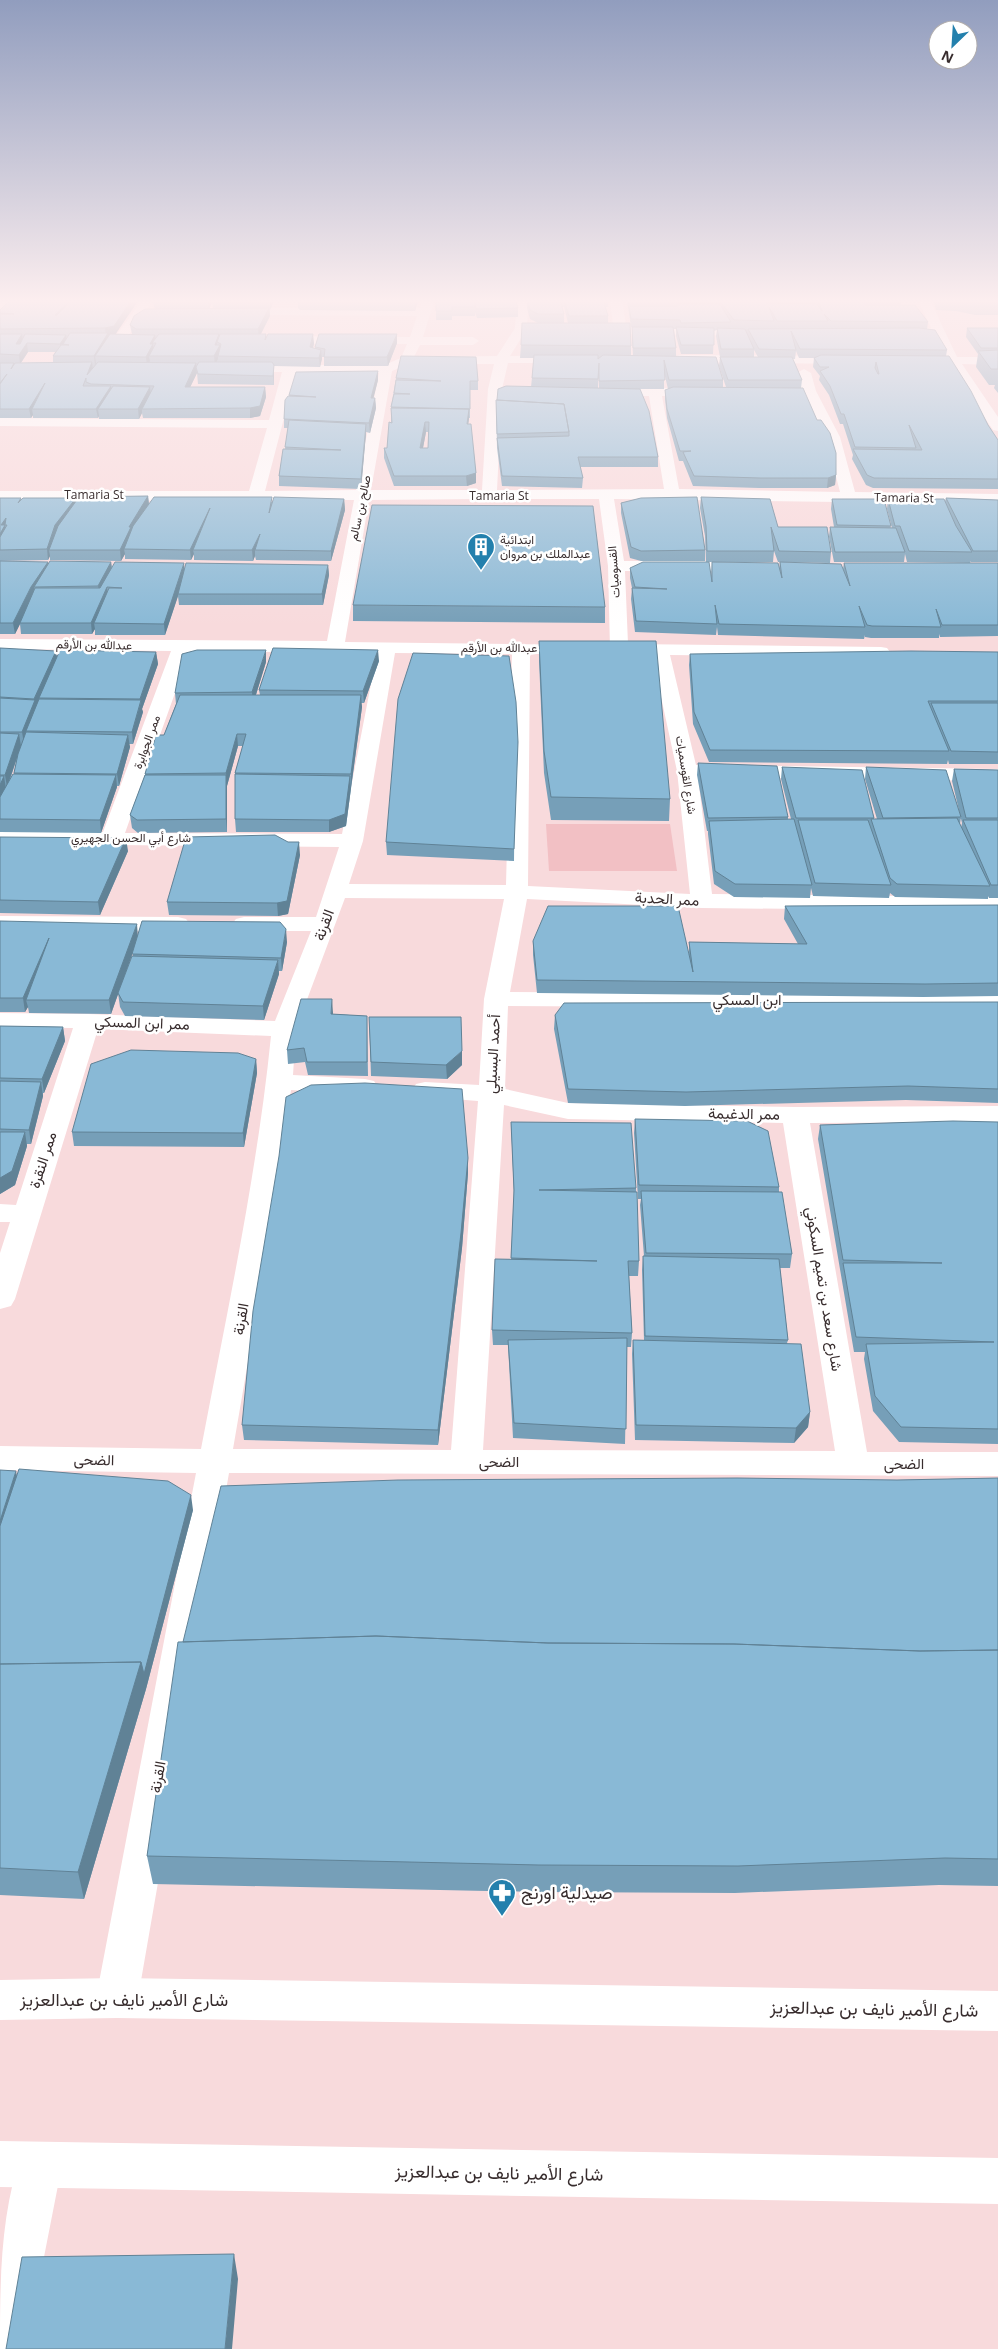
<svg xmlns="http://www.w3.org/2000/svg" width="998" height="2349" font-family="'Open Sans',Vazirmatn,sans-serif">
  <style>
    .green { fill: #f2c0c4 }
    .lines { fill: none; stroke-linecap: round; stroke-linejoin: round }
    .minor { fill: #fff; fill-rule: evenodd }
    .tertiary { fill: #fff; fill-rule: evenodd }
    .wall { fill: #769fb8; fill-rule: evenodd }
    .shaded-wall { fill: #608296 }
    .building { fill: #89b9d6; stroke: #608296; fill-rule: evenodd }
    .labels { text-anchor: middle; stroke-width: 5; stroke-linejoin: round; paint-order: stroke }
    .far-street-label { font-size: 12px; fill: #382d2e; stroke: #fff }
    .far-poi-label { font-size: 12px; fill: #382d2e; stroke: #fff; text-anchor: start }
    .street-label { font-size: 15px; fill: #382d2e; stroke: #fff }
    .near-poi-label { font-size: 18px; fill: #382d2e; stroke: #fff; text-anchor: start }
    .near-street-label { font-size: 18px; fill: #382d2e; stroke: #fff }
  </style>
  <rect width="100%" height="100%" fill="#f8dadc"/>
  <!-- green -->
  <path class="green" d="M546,824H670L677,871H549Z"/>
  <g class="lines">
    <!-- minor -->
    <path class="minor" d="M0,298H10L4,307L0,308Z
      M141,298H153L147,311L124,341H116L114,338L135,310Z
      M423,298H435L423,337H473L479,341L473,345H420L411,363L392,371L371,490H482L488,389L494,364H440L435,363L433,360L435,357L497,356L515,328L517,298H529L527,324L613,326L610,298H622L626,326L755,328L761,332L755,336L525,332L510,356L572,355L579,359L572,363H508L502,389L497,490L664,489L649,396H604L597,392L604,388H701L708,392L706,395L662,396L679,489L840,492L826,437L804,395L767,396L760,392L767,388L801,387L797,373L804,369L811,373L816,391L840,437L855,492L998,494V504L614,499L624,561H749L755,562L757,566L755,570L749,571H625L628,644L881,647L887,648L890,652L887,656L881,657L670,655L696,765L998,769V781L698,777L712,894L998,897V911L702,908L527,899L510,992L998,995V1009L508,1006L505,1089L568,1103L795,1107L998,1106V1122L810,1123L867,1452H998V1476L229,1473L138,1998L132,2012L117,2018L102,2012L96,1998L196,1473L0,1470V1446L201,1449C227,1312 257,1175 271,1036L98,1029L15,1299L11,1306L0,1309V1253L10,1222H0V1204L16,1205L73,1028L0,1027V1013L88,1014L275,1021L311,931H244L236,929L232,924L236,919L244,917H316L339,847L0,844V832H103L171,651L0,649V639L327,641L354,500L0,501V491H249L267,428L0,426V418L269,420L282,372H236L231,371L229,368L231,365H384L401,358L407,344H276L270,340L276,336L410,337L417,316L233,315L227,311L229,308H420ZM296,372L379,373L356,490L265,491ZM483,499H599L608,566L610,649L613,653L652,655L677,771L690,894L528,886L530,654H576L582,653L585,649L582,645L345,642L369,500ZM190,651L377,653L342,834L125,833ZM395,653L512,654L506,885L349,884L363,841ZM345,898L504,899L484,999L479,1085L425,1082L416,1084L412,1090L416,1096L478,1101L451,1450L233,1449L267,1251L291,1090L365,1095L374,1093L378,1087L374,1081L365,1079L293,1075L296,1029ZM504,1105L568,1119L783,1123L835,1451L483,1450Z
      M917,298H929L957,357H998V365L962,364L998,417V431L993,430L948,364H915L908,360L915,356H944L934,336H898L892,332L898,328H931Z
      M680,355L852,356L859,360L852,364L675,362L673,359L675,356Z
      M0,916L178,917L186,919L190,924L186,929L178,931L0,930Z
      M39,2142L55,2149L62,2165L26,2349H0C0,2281 0,2213 23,2149Z"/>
    <!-- tertiary -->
    <path class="tertiary" d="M117,1978L998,1991V2031L117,2018L0,2020V1980Z
      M0,2141L998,2158V2204L0,2187Z"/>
  </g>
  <!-- wall -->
  <path class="wall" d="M15,298H140L115,334H132L130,325L156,309L154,307L153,298H275L270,310V316L260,334L267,337L314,343L313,348L315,349V347L397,343L388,366H324V357H322L320,367L274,366V385L198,384L197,373L190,387H265L266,397L260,416L250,418H143L142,413L139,419H99V416L98,418H33V415L31,418H0V310L14,301ZM212,302L213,308H209ZM28,352H55L53,356V362L21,363Z
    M298,298H419L415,311L300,310L298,308Z
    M436,298L518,308V317L477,318L475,312V316H452V320H436Z
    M528,298H558V299H559V298H608V307H605L608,316V323L631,346V356H633L632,336V327H631L629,313L626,298H901V305L928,322L927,329L947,350L946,356L988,425L998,440V489L873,488L866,485L852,459L853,455L843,424H840L829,395L819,380L820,376L813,367L814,358H799L796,351L795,359H793L802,380L801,388L836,475L835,485L827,488H759L693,486L683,461H679L667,418L665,399V390L668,389L664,372V389H639L658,457V467H580L583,478L582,488L502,486L497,448L496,400L531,387L534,358H520L521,345L568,323L564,307H562L564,314V323H538L530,319L527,308V300H528ZM674,329H676V336L681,354H713L714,331L717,330L716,336L720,357L719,366L726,387H723V380L676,356V348ZM754,350L758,357H754ZM599,372V388H598Z
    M933,298H998V315H975L956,311L936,310Z
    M967,328H998V393L994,388L995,385H989L976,367L978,354L966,337Z
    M378,371V380L373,398H375L376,408L370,433L366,432L361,489L279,486V476L285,449L288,428H284V419L289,395Z
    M396,378L478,381V390H470V418H469L468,424L476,473V483L467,486H394L384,458V448H387L391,423V407ZM426,432H428V448H423Z
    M148,496L149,504L273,502L344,499L345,510L331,561L256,560L255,556L253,561L194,560V554L191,560L125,559V554L121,561L50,560V556L48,560L0,561V498L21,499L76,498L77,500Z
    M701,497L778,527L831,552L830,563L778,562L774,551L773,562H706L705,536L700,508Z
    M946,498L998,500V562H971V561L970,563L907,562L905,554L904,562H834L829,537L830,527H834L831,509L832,499L891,526L890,527L892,528L887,509L888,499L945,501Z
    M621,503L705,550V561H641L630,558L621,513Z
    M0,561L48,563L111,562L112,567L184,569L328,565L329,575L323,605H179L178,596L165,635H95V629L92,634H21L20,624L15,634H0Z
    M712,562L779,569L780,562L843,569L844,563H998V636L940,637L939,634V638H871L865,637V635L864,639L718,635L717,627L716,635L635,632L631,599L632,588L630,578V568L711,578Z
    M353,605L605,607V623L353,621Z
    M539,641L670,799L669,821L551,820L544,773L539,661Z
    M0,648L57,658L156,652L158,664L142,709L143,712L133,744H129L130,747L119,786H117V787L101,833L0,832ZM17,758L14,774L10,780Z
    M998,652V764H949L948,760L947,764L709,762L693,724L689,665L690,654Z
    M379,661L364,703H361L362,707L346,826L329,832H236L235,819V773L243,746H238L227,786V832L138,833L132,828L130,815L145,775V774L164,735L176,704L175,693L266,662L256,695H260L259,690Z
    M516,702L514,861L387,855L386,842Z
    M698,763L788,817V820L791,819L781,779L782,767L874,818V819H877L865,779L866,767L961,817L960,824L961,828L962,823L952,781L954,769L998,770V898H989L988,896V899L895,897L890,893L889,898L813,896L811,888L810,898L734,897L714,884L708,834V831H707L697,775Z
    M0,837L128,851L100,915L0,913Z
    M288,842L300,855L288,914L278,916L169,915L167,902Z
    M998,905V996L923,997L537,993L533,955V941L689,954V942L798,944L784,919L785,906Z
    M0,921L138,935L287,942L282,971H279V974L264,1020L125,1016L120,1007L118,993L133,956V952L111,1014L29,1013L28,1007L25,1012H0Z
    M998,1002V1103L906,1100L685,1106L568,1103L554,1029L555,1015Z
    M333,1014L367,1016L368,1076L308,1075L305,1062L288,1064L287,1050Z
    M369,1017L462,1065L447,1079L371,1076Z
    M0,1026L63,1027L65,1041L44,1093H43V1096L31,1144H27V1146L15,1185L0,1194Z
    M256,1059L257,1073L244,1147L74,1146L72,1132Z
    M635,1119L779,1187V1192L792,1254L790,1268H780L788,1340L787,1343L810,1412L808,1427L794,1443L635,1440L632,1354L633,1340H644L642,1270L643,1256H644L640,1205L641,1199H638L634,1133Z
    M511,1122L636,1188L639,1261L638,1276H629L632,1333L631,1347H627L625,1444L513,1438L508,1345H493L492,1330L511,1260L514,1197Z
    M998,1122V1444L899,1442L873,1411L864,1359L865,1352H854L818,1139L820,1125Z
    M468,1173L462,1248L438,1445L244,1440L242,1425Z
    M0,1470L17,1476L193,1510L146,1689L84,1899L0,1895Z
    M998,1478V1886L939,1885L735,1893L539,1892L153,1884L147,1856L183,1642L897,1480Z"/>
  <!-- shaded-wall -->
  <path class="shaded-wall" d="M60,298H71L58,310L57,301Z
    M133,298H140L115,335L95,356L96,363L95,365L94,356L106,337L105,328Z
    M209,298H214L212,301V302L209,310L208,301Z
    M271,298H275L270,310V301Z
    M416,298H419L415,311V302Z
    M269,308L270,316L259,338L258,329Z
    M22,334L23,342L17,353L16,344Z
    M313,334L314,343L311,356L310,347Z
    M397,334V343L388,366L387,357Z
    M66,335L67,343L63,344L64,348L61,352L60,344Z
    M155,335L156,343H152L153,344L154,353L149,356L150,361L147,366L146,357L150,344Z
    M217,342V350L220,345V354L218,356V359L215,365L214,356L215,345Z
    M27,343L28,352L20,364L19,355Z
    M321,350L322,359L320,367L319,358Z
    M92,362L93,371L88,384L87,375Z
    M196,363L197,372L196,367L197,373L186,396L185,387Z
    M274,365V385L273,376Z
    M378,371V380L371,408V398Z
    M45,383L32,409L33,415L31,418L29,409Z
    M111,386L112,395L98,409L99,416L98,418L96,409Z
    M150,387L151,396L142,409V413L139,419L138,409Z
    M265,387L266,397L260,416L250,418V408Z
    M375,398L376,408L370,433L369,423Z
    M469,409V419L467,433V424Z
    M425,422L426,432L421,458L420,448Z
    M366,424V434L361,489V479Z
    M476,473V483L467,486L466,476Z
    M836,475L835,485L827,488L828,478Z
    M148,496L149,506L124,549L125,554L121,561L120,550L129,527Z
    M76,498L78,508L49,550L50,556L48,560L47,549L55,525Z
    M344,499L345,510L331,561V551Z
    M210,508L193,550L194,554L191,560L190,550Z
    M6,518L7,525H5L7,536L0,547V534L1,525Z
    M260,534L255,550V556L253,561L252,550Z
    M48,562L50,572L34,587L35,595L20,623V624L15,634L13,623L31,587Z
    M111,562L112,573L100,597L98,586Z
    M184,563L185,574L178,594V596L165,635L164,624Z
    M328,565L329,575L323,605L322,594Z
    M107,587L108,598L94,623L95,629L92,634L91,623Z
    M266,650V662L253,704L252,692Z
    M378,650L379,661L364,703L363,691Z
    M56,651L58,662L39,698V702L26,731L27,736L24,744L22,732L34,702V699Z
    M156,652L158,664L142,709L143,712L133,744L132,732L141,702L140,699Z
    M361,695L362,707L351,787V774Z
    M19,734L21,746L7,787L5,775Z
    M237,734L238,746L227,786L226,773Z
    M128,735L130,747L119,786L117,774Z
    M116,775L117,787L101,833L100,820Z
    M226,775L227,787V832L226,819Z
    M4,776L6,789L0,802V785Z
    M350,776L351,788L346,826L329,832V820Z
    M126,838L128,851L100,915L98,902Z
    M299,842L300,855L288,914L278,916L277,903Z
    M137,924L138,938L111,1014L109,1000Z
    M286,929L287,942L282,971L281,958Z
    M49,938L26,1000L28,1007L25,1012L23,998Z
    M278,960L279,974L264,1020L263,1006Z
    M332,999L333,1013L332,1028L331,1014Z
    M63,1027L65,1041L44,1093L42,1079Z
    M462,1051V1065L447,1079L446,1065Z
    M256,1059L257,1073L244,1147L243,1133Z
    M41,1082L43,1096L31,1144L29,1130Z
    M25,1132L27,1146L15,1185L0,1194V1178Z
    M468,1158V1173L462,1248L438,1445V1430Z
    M810,1412L808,1427L794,1443L796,1428Z
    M16,1471L19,1486L0,1547V1521Z
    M191,1495L193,1510L146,1689L84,1899L78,1872Z
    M234,2254L238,2279L232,2349H225Z"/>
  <!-- building -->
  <path class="building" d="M15,298H60L57,301H63L65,298H133L114,326L105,328L0,329V314H14L0,313V310L10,300L40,301L14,299ZM70,301L57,315H55Z
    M153,298H209L208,301H156Z
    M212,298H271L270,301H212Z
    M298,298H416L415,302L300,301Z
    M436,298H515L518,308L476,309L475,303V307H452V311H436Z
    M559,298H608L603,299L608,316H569L564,300L574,299Z
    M628,298H671L672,304H629Z
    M674,298H715L716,302H676Z
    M717,298H764L766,303L817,304L822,311L817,298H862L865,305H915L928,322L831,321L824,314L828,321H777L769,307L774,321L734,320L722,304H718Z
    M766,298H813L814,302H768Z
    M864,298H901V303L866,302Z
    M970,298H998V300H977Z
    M560,299L564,314H538L530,310L527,300Z
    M677,304H720L731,322L681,323L680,320L631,319L629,306H677Z
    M269,308L258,329H136L130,325L134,316L145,309Z
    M522,323H630L631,346L521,345Z
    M632,327H673L676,348H633Z
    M676,327L714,328V345H681Z
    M717,328L745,329L754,349H721Z
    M919,328L935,330L947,350L800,349L791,331L796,350L759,349L748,329Z
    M967,328H998V348H981Z
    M70,333H108L94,356H53L61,345H69L63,344Z
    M0,334H22L16,344H20L25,334L66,335L60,344L27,343L19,355L0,354Z
    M110,334L155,335L150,344H153L146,357L95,356Z
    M159,334H219L215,345H220L214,356H149L156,343H152Z
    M220,334H266L265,340L268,334H313L310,347L321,350L319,358L218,356L221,344L217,342Z
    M319,334H397L387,357H324L325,349L315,347Z
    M998,350V369H991L978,351Z
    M534,355H598V359L603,355L716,357L723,380H669L664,360L665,380L599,381V363L598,379L532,378Z
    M821,355L949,356L971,391L988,425L998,440V479L874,478L867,475L853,449L922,450L909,425L916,448L855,447L844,414H841L830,386L820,371L829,367H820L814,358ZM876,362L879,374H878L875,368Z
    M401,356L476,357L478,381H470V409L391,407L394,394H410L394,393L396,380L441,381L396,378Z
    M720,357H792L802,380H728Z
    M92,362L87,375L98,362L196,363L185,387H265L260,406L250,408L142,409L154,386L91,384L86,382V378L83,386H111L96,409H32L45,383L29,409H0V384L7,374L0,383V363H14L11,369L15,363Z
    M199,362H272L274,365L273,376L198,374L196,367Z
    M378,371L371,398H375L369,423L284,419L285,400L288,396L316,397L289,395L296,372Z
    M113,386L150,387L138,409H98Z
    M506,386L640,389L649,411L658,457H578L583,478L502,476L497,438L569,436V432L564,404L497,400L498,389Z
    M673,387L803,388L817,420H821L830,433L836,453V475L828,478H760L694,476L683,452L691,451H680L667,409L665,390Z
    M496,400L564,404L569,432L497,434Z
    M391,408L469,409L467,424H471L476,473L466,476H394L384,448H387L389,422L392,423ZM425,422H429L428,448H420Z
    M289,420L366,424L361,479L279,476L283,449L341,450L285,447Z
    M148,496L129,527H131L120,550H49L58,526L79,497Z
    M154,497H272L269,513L274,497L344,499L331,551L255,550L260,534L252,550H193L210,508L190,550L124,549L133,526Z
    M697,497L705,550L641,551L631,547L621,503L641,498Z
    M701,497L770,499L778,527H827L831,552L779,551L771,527L774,551H707L706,526Z
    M0,498H21L18,503L23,498H76L55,525L47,549L0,550V537L7,525H5L6,518L1,525H5L0,534Z
    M946,498L998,500V551H973Z
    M832,499H884L891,526L837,525Z
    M888,499H944L956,526L972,552L909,551L900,526H895Z
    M372,505L593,506L605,607L353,605Z
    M830,527L896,528L905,552H835Z
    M0,561L48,562L31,587L13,623H0Z
    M50,561L111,562L98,586L34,587Z
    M115,562L184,563L164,624L94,623L109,588H122L107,587L91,623H20L35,588H100Z
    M643,562H709L712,582V562L778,563L782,578L780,562L841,564L850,586L844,563H998V625H942L936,609L941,627L872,626L867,625L859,606L865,627L719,624L715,605L717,624L636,621L632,588L667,589L635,587L630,568Z
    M186,563L328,565L322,594H178Z
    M539,641H656L670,799L551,797L544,751Z
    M0,648L56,651L34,699L0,697Z
    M273,648L378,650L363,691L259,690Z
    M60,650L156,652L140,699L39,698Z
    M197,650H266L252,692L175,693L182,654Z
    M911,651L998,652V701H928L949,751L710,750L694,712L690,654Z
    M413,653L509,656L516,702L518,742L514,849L386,842L398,699Z
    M180,695H361L351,774L235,773L246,734H237L226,773L145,774L156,735H164Z
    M0,698L35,700L22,732H0Z
    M39,699L141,700L132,732L26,731Z
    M931,703H998V752L951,751Z
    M26,732L128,735L117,774L14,773L18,754Z
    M0,733L19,734L5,775H0Z
    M698,763L777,766L788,817L708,818Z
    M782,767L862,770L874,818H796Z
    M866,767L946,770L961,817L883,818Z
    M954,769L998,770V818H966Z
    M13,774L116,775L100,820L0,819V797Z
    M235,774L350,776L345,814L329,820L235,819Z
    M145,775H226V819L137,820L130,815Z
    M0,776H4L0,785Z
    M957,818L990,886L897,884L890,878L871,819Z
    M794,819L812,885L735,884L715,871L709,821Z
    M798,820H868L891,885L815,883Z
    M963,820H998V885H991Z
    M275,835L288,842H299L287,901L277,903L167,902L186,837Z
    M0,837L126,838L98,902L0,900Z
    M998,905V983L925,984L537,980L533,941L548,906H678L693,972L689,942L807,944L785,906Z
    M0,921L137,924L109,1000H26L49,938L23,998H0Z
    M142,921L280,922L286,929L281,958L132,954Z
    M132,956L278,960L263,1006L123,1002L118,993Z
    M301,999H332L331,1014L367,1016V1062H307L304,1048L287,1050Z
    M998,1002V1089L908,1086L686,1092L568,1089L555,1015L564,1003Z
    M369,1017H461L462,1051L446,1065L371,1062Z
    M0,1026L63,1027L42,1079L0,1078Z
    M131,1050L238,1053L256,1059L243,1133L72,1132L91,1064Z
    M0,1081L41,1082L29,1130L0,1129Z
    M365,1083L462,1089L468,1158L461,1233L438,1430L242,1425L253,1311L279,1156L286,1097L311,1085Z
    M635,1119L747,1121L768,1131L779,1187L639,1185Z
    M953,1121L998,1122V1429L901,1427L875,1396L866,1344L994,1342L856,1337L843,1263H942L843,1260L820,1125Z
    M511,1122L631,1123L636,1188L539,1190L637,1192L639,1261H628L632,1333L492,1330L495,1259L597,1261L511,1258L514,1190Z
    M0,1132H25L12,1171L0,1178Z
    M641,1191L782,1192L792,1254L646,1253Z
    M643,1256L779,1259L788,1340L645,1336Z
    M627,1338L626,1429L514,1423L508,1340Z
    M633,1340L801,1344L810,1412L796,1428L636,1425Z
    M19,1469L168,1481L191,1495L144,1674L141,1662L0,1664V1526Z
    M0,1470L16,1471L0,1521Z
    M737,1478L897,1480L998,1478V1650L920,1651L734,1644L548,1643L376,1636L183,1642L221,1486L398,1480Z
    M376,1636L548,1643L734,1644L920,1651L998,1650V1859L945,1858L738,1866L539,1865L147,1856L178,1642Z
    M141,1662L78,1872L0,1868V1664Z
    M234,2254L225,2349H6L22,2257Z"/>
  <!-- sky -->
  <linearGradient id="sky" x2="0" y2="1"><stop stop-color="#919dbe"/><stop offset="0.48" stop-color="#fceeef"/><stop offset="1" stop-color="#fceeef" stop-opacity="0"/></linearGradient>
  <rect width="998" height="627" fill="url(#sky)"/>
  <!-- icons -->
  <defs>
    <symbol id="building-pin" viewBox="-11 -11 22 30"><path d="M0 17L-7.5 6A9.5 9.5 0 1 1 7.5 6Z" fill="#2380ad" stroke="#fff"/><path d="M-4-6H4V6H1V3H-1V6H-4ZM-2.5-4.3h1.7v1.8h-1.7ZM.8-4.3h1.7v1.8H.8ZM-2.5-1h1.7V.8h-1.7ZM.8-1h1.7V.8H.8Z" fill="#fff"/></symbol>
    <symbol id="pharmacy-pin" viewBox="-11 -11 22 30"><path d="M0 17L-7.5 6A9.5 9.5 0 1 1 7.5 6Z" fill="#2380ad" stroke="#fff"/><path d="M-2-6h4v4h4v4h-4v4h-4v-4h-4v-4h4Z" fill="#fff"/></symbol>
  </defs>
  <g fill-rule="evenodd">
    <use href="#building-pin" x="465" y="531" width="32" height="43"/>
    <use href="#pharmacy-pin" x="486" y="1877" width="32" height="43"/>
  </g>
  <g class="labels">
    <!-- far-street labels -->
    <g class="far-street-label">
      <text x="94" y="499">Tamaria St</text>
      <text x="499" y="500">Tamaria St</text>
      <text transform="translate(904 498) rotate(1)" y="4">Tamaria St</text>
      <text transform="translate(360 508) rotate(-78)" y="4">صالح بن سالم</text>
      <text transform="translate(614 572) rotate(-94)" y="4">القسوميات</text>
      <text transform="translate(94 645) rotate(1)" y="4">عبدالله بن الأرقم</text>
      <text x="499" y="652">عبدالله بن الأرقم</text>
      <text transform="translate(147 742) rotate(-70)" y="4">ممر الجوابرة</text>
      <text transform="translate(686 775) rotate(81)" y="4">شارع القوسميات</text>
      <text x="131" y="842">شارع أبي الحسن الجهيري</text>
    </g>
    <!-- far-poi labels -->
    <g class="far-poi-label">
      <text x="500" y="544">ابتدائية<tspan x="500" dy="14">عبدالملك بن مروان</tspan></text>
    </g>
    <!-- street labels -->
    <g class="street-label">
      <text transform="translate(667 899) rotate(3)" y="5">ممر الحدبة</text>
      <text transform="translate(324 925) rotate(-70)" y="5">القرنة</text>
      <text x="747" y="1005">ابن المسكي</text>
      <text transform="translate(142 1023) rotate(2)" y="5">ممر ابن المسكي</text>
      <text transform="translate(493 1054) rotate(-87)" y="5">أحمد البسيلي</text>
      <text transform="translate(744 1114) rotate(1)" y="5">ممر الدغيمة</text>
      <text transform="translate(43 1160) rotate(-72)" y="5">ممر النقرة</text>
      <text transform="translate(824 1289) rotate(81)" y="5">شارع سعد بن تميم السكوني</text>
      <text transform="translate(241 1319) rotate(-80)" y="5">القرنة</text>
      <text transform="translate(94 1460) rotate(1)" y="5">الضحى</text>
      <text x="499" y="1467">الضحى</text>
      <text x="904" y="1469">الضحى</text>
      <text transform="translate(158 1777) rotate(-80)" y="5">القرنة</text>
    </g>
    <!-- near-poi labels -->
    <g class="near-poi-label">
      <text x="521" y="1899">صيدلية اورنج</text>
    </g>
    <!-- near-street labels -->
    <g class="near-street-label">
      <text x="124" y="2006">شارع الأمير نايف بن عبدالعزيز</text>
      <text transform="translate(874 2009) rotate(1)" y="6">شارع الأمير نايف بن عبدالعزيز</text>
      <text transform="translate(499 2173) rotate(1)" y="6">شارع الأمير نايف بن عبدالعزيز</text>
    </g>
  </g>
  <!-- north arrow -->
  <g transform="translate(953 45) rotate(205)"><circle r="24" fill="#ffffff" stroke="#afabab"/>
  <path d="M0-4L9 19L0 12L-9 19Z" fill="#2380ad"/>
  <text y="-8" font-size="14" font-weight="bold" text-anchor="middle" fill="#382d2e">N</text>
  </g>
</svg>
